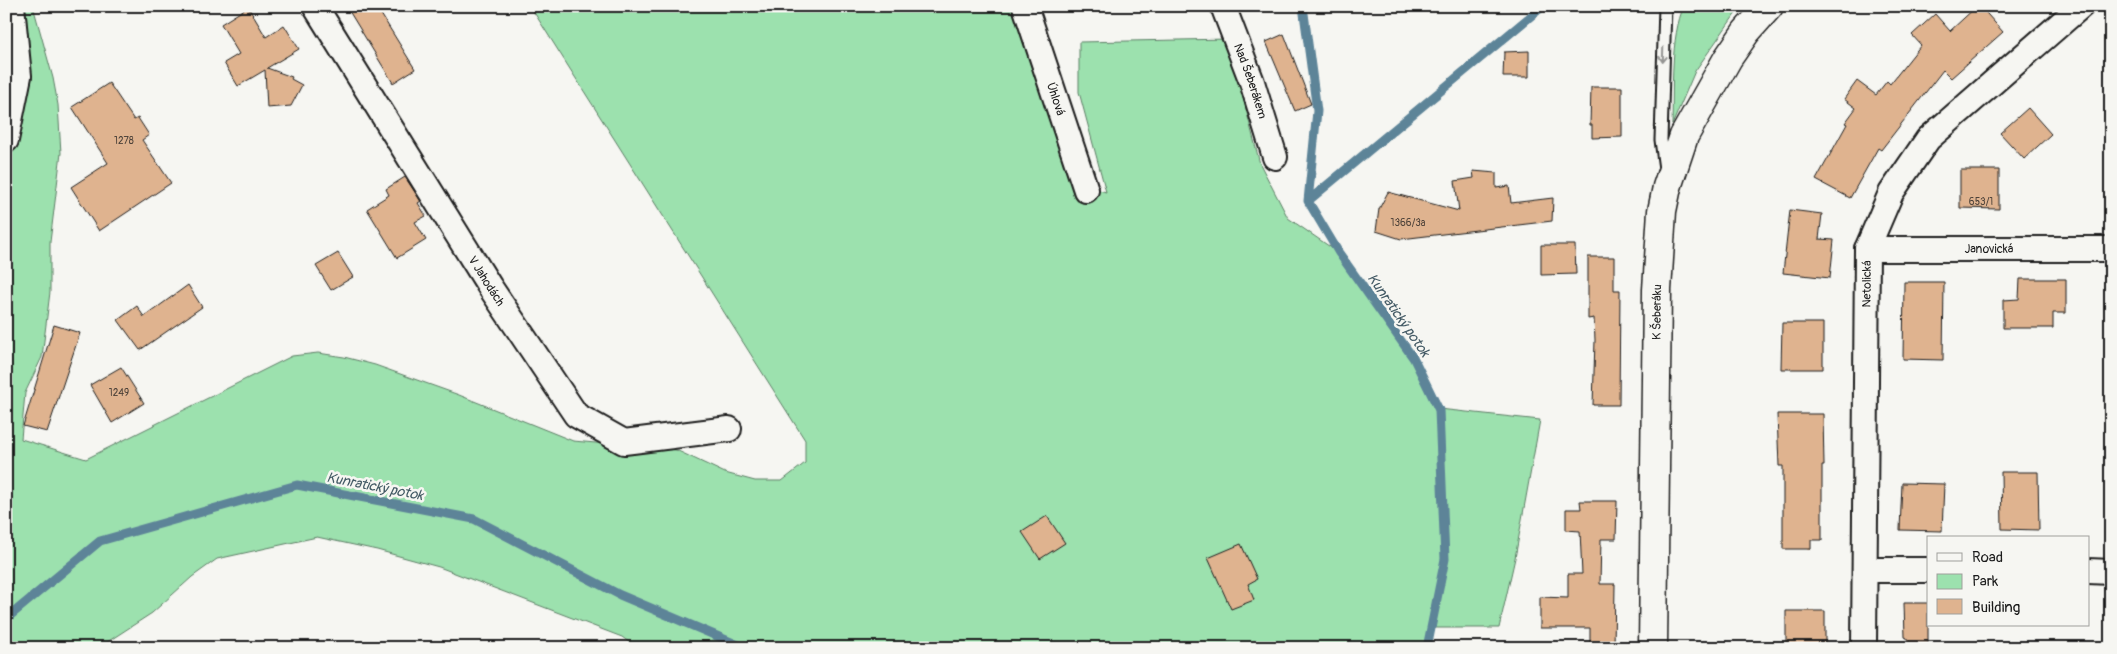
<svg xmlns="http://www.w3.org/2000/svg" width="2117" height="654" font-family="Pangolin,sans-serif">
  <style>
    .green { fill: #9ce1ae; stroke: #5c7e65 }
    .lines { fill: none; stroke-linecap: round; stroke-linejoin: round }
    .stream { stroke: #5d8498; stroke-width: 9 }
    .building { fill: #dfb38f; stroke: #1c1c1c }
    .service-casing { stroke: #1c1c1c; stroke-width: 15 }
    .minor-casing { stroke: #1c1c1c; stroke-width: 28 }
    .tertiary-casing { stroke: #1c1c1c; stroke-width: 31 }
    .service { stroke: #f6f6f2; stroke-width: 11 }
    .minor { stroke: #f6f6f2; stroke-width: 24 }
    .tertiary { stroke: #f6f6f2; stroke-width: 28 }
    .oneway { stroke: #949492 }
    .labels { text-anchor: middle; stroke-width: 5; stroke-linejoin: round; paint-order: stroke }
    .number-label { font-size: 10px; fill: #4d4239 }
    .street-label { font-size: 12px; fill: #1c1c1c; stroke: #f6f6f2 }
    .water-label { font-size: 14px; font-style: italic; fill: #425964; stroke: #f6f6f2 }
  </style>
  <rect width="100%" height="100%" fill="#f6f6f2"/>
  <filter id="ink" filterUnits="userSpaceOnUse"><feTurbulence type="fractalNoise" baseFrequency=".02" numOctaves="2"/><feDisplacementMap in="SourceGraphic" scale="10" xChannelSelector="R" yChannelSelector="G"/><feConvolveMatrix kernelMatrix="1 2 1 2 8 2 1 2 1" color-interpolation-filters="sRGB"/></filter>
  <g filter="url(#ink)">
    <!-- green -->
    <path class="green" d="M6,6H33L53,78L58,105L61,153L50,242V292L42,357L25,393L21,439L86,459L292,356L318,353L344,357L375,365L459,395L573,441L676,450L725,473L755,481H782L805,463V440L530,6H1017L1074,183L1106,192L1079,92V42L1228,39L1260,164L1288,218L1339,253L1414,359L1439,409L1540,420L1515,558L1499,628H1431L1427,648H637L622,637L439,567L377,550L317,537L217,559L192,577L152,613L98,648H6Z
      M1684,6H1741L1695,71L1672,125C1673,90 1670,37 1684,6Z"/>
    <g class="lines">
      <!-- stream -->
      <path class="stream" d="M1303,6L1317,111L1308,201L1339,253L1414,359L1439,410L1445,559L1427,648
        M1308,201L1543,6
        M6,619L100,541L297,485L474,519L620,595L745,648"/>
    </g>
    <!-- building -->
    <path class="building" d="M346,6H376L415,69L393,83Z
      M1977,6H1980L2003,32L1951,78L1943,70L1881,150L1878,148L1850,198L1816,180L1847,124L1845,123L1856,108L1844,99L1857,81L1876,95L1887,81L1890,84L1921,45L1912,35L1935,14L1950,31Z
      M248,7L266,37L284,25L299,49L267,68L292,77L291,79L302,85L291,106L267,108L265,70L238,86L224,63L239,54L221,24Z
      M1284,34L1311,104L1295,111L1266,42Z
      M1529,51V77H1503L1504,52Z
      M109,83L134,120L138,118L149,135L142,140L171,183L99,231L71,187L108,163L72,107Z
      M1591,87H1622V137L1592,138V125H1590Z
      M2028,108L2051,134L2024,159L2000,133Z
      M1960,170H1999V209L1960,208Z
      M1473,171L1496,173V188L1509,186L1511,203L1553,198L1552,221L1401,239L1376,231L1379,209L1388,192L1459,211L1455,181L1474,178Z
      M405,177L421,201L418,203L426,216L415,222L426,240L397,258L367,209L389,195L386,189Z
      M1790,210L1822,214L1819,239L1834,240L1830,278L1783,273Z
      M1541,245H1575L1576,274L1541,275Z
      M338,253L353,277L331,290L316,266Z
      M1588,257H1614V290H1620L1619,405H1593L1595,340L1594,318L1588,319Z
      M2020,279H2066V313H2053V328H2003V300L2019,299Z
      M1904,282H1944L1943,360L1903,359Z
      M188,285L202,307L140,350L118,320L137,306L144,317Z
      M1782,323H1823V369H1781Z
      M54,325L80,333L47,432L23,426Z
      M121,367L144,403L112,423L90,385Z
      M1777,414H1823L1824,466H1822V540H1811V549H1783V466H1779Z
      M2001,472H2038L2039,530L2002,529Z
      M1902,483L1944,484L1942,531L1900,530Z
      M1580,501H1617L1616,539H1601L1600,584H1615L1614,648H1590V628H1540V597L1568,598V574H1582L1580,531L1566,530V509H1581Z
      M1047,516L1065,543L1040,559L1022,532Z
      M1241,544L1257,579L1248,584L1254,600L1231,609L1208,558Z
      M1904,603H1928V643H1908L1907,638L1905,637Z
      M1786,611H1825V648H1786Z"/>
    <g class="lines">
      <defs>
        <path id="service" d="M1665,169L1661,140L1665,6"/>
        <g id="minor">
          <path id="s1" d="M315,6L490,287L576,415L624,442L729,429"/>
          <path id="s2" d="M1025,6L1086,190"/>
          <path id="s3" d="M1223,6L1252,82L1275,157"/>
          <path d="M6,140L19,76L12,6"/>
          <path id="s4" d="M1867,249H2111"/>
          <path d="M1865,570H1928"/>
          <path d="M2088,571L2111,572"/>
          <path id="s5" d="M1864,648L1867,249L1891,193L1928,139L2081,6"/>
        </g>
        <g id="tertiary">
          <path id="s6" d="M1653,648L1657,290L1662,211L1667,187L1684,136L1728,58L1746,32L1769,6"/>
        </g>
      </defs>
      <!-- service casing -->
      <use href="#service" class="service-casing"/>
      <!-- minor casing -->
      <use href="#minor" class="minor-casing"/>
      <!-- tertiary casing -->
      <use href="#tertiary" class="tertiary-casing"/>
      <!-- service -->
      <use href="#service" class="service"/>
      <!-- minor -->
      <use href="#minor" class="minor"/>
      <!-- tertiary -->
      <use href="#tertiary" class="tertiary"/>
    </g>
    <!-- one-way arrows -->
    <defs><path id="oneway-shaft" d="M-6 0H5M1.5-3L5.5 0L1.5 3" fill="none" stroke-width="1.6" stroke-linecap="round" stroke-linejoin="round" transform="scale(1.25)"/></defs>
    <use class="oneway" href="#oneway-shaft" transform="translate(1663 55) rotate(92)"/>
  </g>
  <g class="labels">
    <!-- number labels -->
    <g class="number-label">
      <text x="124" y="144">1278</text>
      <text x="1981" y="205">653/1</text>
      <text x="1408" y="226">1366/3a</text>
      <text x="119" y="396">1249</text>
    </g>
    <!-- street labels -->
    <g class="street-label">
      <text dy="4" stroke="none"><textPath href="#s3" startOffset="80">Nad Šeberákem</textPath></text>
      <text dy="4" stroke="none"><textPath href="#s2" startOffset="98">Úhlová</textPath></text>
      <text dy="4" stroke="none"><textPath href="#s4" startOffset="122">Janovická</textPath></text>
      <text dy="4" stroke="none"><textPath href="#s1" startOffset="324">V Jahodách</textPath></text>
      <text dy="4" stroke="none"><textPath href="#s5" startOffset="364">Netolická</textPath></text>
      <text dy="4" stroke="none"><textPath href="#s6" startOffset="336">K Šeberáku</textPath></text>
    </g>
    <!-- water labels -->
    <g class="water-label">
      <text transform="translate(1399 315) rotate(55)" y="5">Kunratický potok</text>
      <text transform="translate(375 486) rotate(11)" y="5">Kunratický potok</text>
    </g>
  </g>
  <!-- margin -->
  <rect width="2117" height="654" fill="none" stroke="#f6f6f2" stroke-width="25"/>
  <rect x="12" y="12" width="2092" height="629" fill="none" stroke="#1c1c1c" stroke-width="2" filter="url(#ink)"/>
  <!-- legend -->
  <rect x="1927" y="536" width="162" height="90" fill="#f6f6f2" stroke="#9f9f9c"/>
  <rect x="1937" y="553" width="25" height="8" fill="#f6f6f2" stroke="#9f9f9c"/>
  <text x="1972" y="562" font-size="15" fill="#1c1c1c">Road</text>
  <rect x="1937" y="574" width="25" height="15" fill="#9ce1ae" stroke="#9f9f9c"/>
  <text x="1972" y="586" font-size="15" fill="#1c1c1c">Park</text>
  <rect x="1937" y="599" width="25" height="15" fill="#dfb38f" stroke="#9f9f9c"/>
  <text x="1972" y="612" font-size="15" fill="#1c1c1c">Building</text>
</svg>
